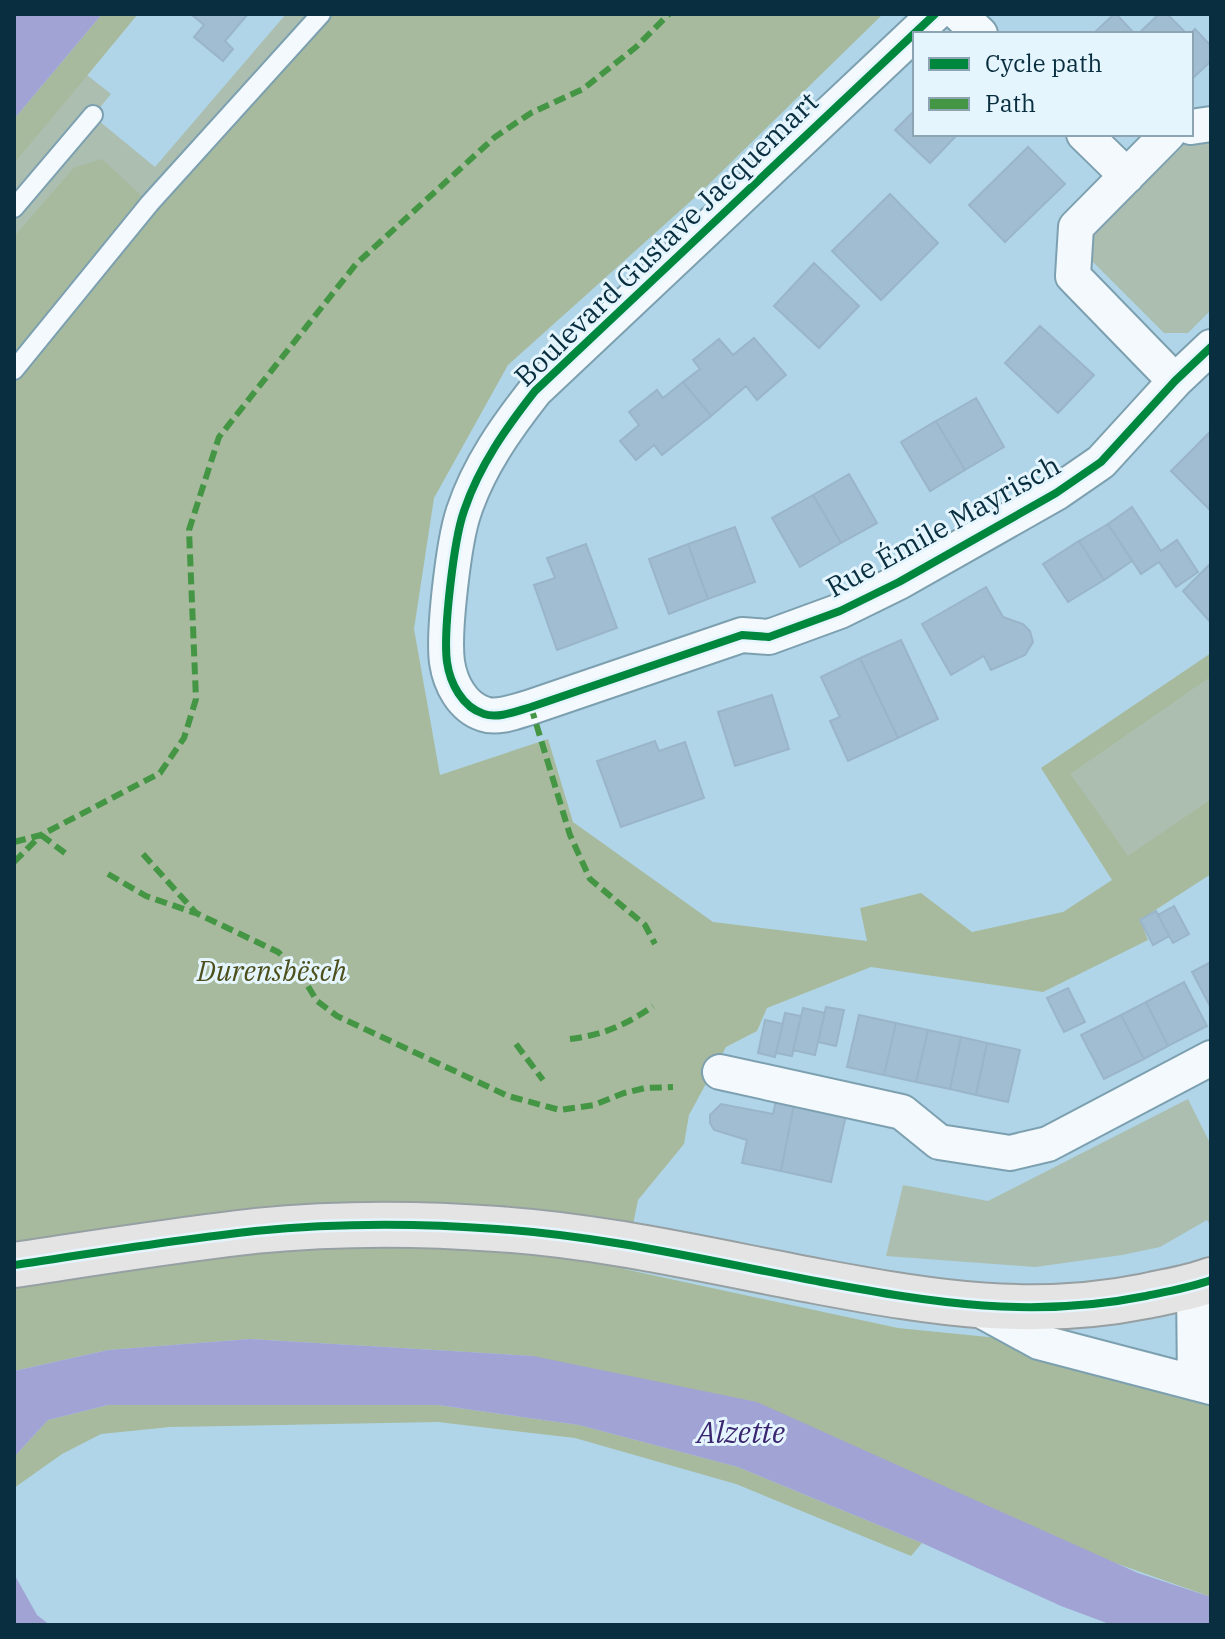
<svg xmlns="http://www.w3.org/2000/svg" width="1225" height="1639" font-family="'IBM Plex Serif',serif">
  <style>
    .green { fill: #abbeb0 }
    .forest { fill: #a7ba9d }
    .water { fill: #a0a3d4 }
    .building { fill: #a0bdd1; stroke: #9ab5c9; stroke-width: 2 }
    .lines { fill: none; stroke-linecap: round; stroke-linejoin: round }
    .lane-casing { stroke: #7da0b0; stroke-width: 22 }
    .street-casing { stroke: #7da0b0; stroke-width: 38 }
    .primary-casing { stroke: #96a0a3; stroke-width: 48 }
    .lane { stroke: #f3f9fc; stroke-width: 18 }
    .street { stroke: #f3f9fc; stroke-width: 34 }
    .primary { stroke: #e5e4e4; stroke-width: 44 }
    .quiet { stroke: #449645; stroke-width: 6; stroke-dasharray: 12 6; stroke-linecap: butt }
    .cycleway-casing { stroke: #e5f5fe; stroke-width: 13 }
    .cycleway { stroke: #00873e; stroke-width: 8 }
    .labels { text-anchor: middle; stroke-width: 6; stroke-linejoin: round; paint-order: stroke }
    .street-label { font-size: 28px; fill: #082e3f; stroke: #e5f5fe }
    .park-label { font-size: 28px; font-style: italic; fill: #4d501c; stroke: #e5f5fe }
    .water-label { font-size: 30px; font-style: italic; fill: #3b2670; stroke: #e5f5fe }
  </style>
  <rect width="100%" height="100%" fill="#b0d5e8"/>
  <!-- green -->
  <path class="green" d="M286,14H321L150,203L73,168L14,236V164L87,75L111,94L93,116L155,167Z
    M1186,143H1211V310L1188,333H1164L1091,260L1090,236Z
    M1211,677V799L1128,857L1071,774Z
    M1188,1099L1211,1145V1228L1207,1220L1160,1247L1122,1255L1035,1267L886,1256L903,1185L988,1201Z"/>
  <!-- forest -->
  <path class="forest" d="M102,14H138L14,164V119Z
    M321,14H883L702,191L508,365L434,498L414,629L440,775L548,739L573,822L713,922L867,941L860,908L921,893L972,932L1063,912L1112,880L1041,768L1211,653V677L1071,774L1128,856L1211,799V874L1140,920L1148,940L1043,992L871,967L767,1008L757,1031L726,1047L689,1115L684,1144L638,1200L624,1269L898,1328L1039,1342L1211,1387V1597L533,1356L250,1339L108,1350L14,1371V236L73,168L102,159L149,203Z
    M108,1405H438L579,1425L738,1467L922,1543L911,1556L736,1484L575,1438L438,1422L170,1427L101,1434L62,1454L14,1488V1457L48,1420Z"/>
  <!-- water -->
  <path class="water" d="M14,14H102L14,119Z
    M250,1339L533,1356L757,1402L1138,1573L1211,1597V1625H1112L1061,1606L922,1543L738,1467L579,1425L438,1405H108L48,1420L14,1457V1371L108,1350Z
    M14,1574L37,1615L50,1625H14Z"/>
  <!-- building -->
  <path class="building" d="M191,14H248L225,41L233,49L223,61L194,37L204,25Z
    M1114,14H1116L1135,34H1093Z
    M1159,14H1167L1187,34H1138Z
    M1195,29L1211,46V61L1193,78L1191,76L1190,34Z
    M915,110V134H958L930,163L895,130Z
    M1028,147L1065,184L1005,242L969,205Z
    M890,194L938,243L881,300L832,251Z
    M814,263L859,306L819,348L774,306Z
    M1040,326L1094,375L1058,413L1005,363Z
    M754,338L786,375L757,400L746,386L711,416L683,382L700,369L693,360L719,339L733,355Z
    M683,382L711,416L662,455L654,445L636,460L620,441L639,425L629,412L657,390L663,398Z
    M976,398L1004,447L965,470L936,421Z
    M936,421L965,470L930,491L901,442Z
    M1211,431V511L1171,471Z
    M849,474L877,523L841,543L813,495Z
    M813,495L841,543L800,567L772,518Z
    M1132,507L1161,551L1177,540L1198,572L1176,587L1159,562L1141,574L1108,524Z
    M1108,524L1132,561L1104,580L1079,541Z
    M735,527L755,582L708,599L688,544Z
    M1079,541L1104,580L1068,602L1043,564Z
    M586,544L617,628L557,650L534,585L555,578L547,558Z
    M688,544L708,599L669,614L649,559Z
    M1211,563V623L1183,591Z
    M986,587L1003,617L1023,624L1030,631L1033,642L1025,655L991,670L984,656L951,675L922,624Z
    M901,640L938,719L898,738L860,658Z
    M860,658L898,738L848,761L830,721L840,717L821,677Z
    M772,695L789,749L735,766L718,712Z
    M655,741L659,751L685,742L704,798L621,827L597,761Z
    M1174,906L1189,934L1173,943L1158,915Z
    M1156,911L1169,936L1153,945L1140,920Z
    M1211,962V1008L1192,972Z
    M1184,982L1207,1026L1168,1046L1146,1002Z
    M1068,988L1085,1022L1064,1032L1047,998Z
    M1146,1002L1168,1046L1144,1059L1121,1015Z
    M826,1007L844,1010L836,1046L818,1042Z
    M803,1008L825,1013L815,1055L793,1050Z
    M785,1013L801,1016L792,1056L776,1053Z
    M859,1015L896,1023L884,1075L847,1067Z
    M1121,1015L1144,1059L1104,1079L1081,1035Z
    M765,1020L783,1024L775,1057L758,1053Z
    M896,1023L928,1030L916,1082L884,1075Z
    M928,1030L961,1037L950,1089L916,1082Z
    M961,1037L987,1043L976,1095L950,1089Z
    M987,1043L1020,1050L1008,1102L976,1095Z
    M776,1100L794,1104L781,1171L742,1163L747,1140L714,1130L710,1123V1115L721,1104L773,1114Z
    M794,1104L846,1115L831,1182L781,1171Z"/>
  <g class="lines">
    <defs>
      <path id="lane" d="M14,208L93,115
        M14,370L150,203L321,14"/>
      <path id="street" d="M935,14L535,391C506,428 479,466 464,511C454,539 443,632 447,662C450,683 462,707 484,714C498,719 517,711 531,707L742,635L769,637L840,611L899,582L1056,493L1101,462L1175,381L1211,347
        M959,14L980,34
        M1191,127L1211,124
        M1084,134L1127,176
        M1168,134L1076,227L1073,276L1175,381
        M720,1072L902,1112L939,1142L1010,1153L1048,1144L1211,1058
        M1194,1286L1195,1383
        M975,1307L1039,1342L1211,1387"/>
      <path id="primary" d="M14,1265C94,1253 174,1240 255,1231C335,1223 417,1223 497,1229C606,1236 714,1262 821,1282C934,1303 1032,1319 1146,1296C1168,1291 1190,1288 1211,1280"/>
    </defs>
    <!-- lane casing -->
    <use href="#lane" class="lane-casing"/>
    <!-- street casing -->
    <use href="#street" class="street-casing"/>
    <!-- primary casing -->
    <use href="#primary" class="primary-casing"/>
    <!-- lane -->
    <use href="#lane" class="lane"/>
    <!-- street -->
    <use href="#street" class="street"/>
    <!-- primary -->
    <use href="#primary" class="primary"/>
    <!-- quiet -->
    <path class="quiet" d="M531,707L570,835L590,879L645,925L655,944
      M41,835L69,856
      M14,842L41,835L160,773L184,738L196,699L189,530L219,437L356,264L495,137L531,113L583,89L636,47L669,14
      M143,854L196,913L278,952L300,973L317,1001L337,1016L508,1096L560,1110L594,1105L624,1093L645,1088L673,1087
      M14,862L41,835
      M108,874L146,896L195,913
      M570,1039C603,1035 626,1025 653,1006
      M516,1044L543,1080"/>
    <defs>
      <path id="cycleway" d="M935,14L535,391C506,428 479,466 464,511C454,539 443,632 447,662C450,683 462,707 484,714C498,719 517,711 531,707L742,635L769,637L840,611L899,582L1056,493L1101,462L1175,381L1211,347
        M14,1265C94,1253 174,1240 255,1231C335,1223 417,1223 497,1229C606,1236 714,1262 821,1282C934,1303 1032,1319 1146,1296C1168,1291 1190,1288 1211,1280"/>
    </defs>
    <!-- cycleway casing -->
    <use href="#cycleway" class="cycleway-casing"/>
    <!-- cycleway -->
    <use href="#cycleway" class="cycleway"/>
  </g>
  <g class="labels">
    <!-- street labels -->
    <g class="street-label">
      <text transform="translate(666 239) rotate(-44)" y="10">Boulevard Gustave Jacquemart</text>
      <text transform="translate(943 526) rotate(-29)" y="10">Rue Émile Mayrisch</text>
    </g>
    <!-- park labels -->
    <g class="park-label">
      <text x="272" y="981">Durensbësch</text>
    </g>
    <!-- water labels -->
    <g class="water-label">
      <text x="741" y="1443">Alzette</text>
    </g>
  </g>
  <!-- border -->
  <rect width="1225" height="1639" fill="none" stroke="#082e3f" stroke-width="32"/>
  <!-- legend -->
  <rect x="913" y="32" width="280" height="104" fill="#e5f5fe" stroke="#8da5b2" stroke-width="2"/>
  <rect x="929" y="58" width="40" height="12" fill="#00873e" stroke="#8da5b2" stroke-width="2"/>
  <text x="985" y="72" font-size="24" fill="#082e3f">Cycle path</text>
  <rect x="929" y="98" width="40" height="12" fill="#449645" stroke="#8da5b2" stroke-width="2"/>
  <text x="985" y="112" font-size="24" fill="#082e3f">Path</text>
</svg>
